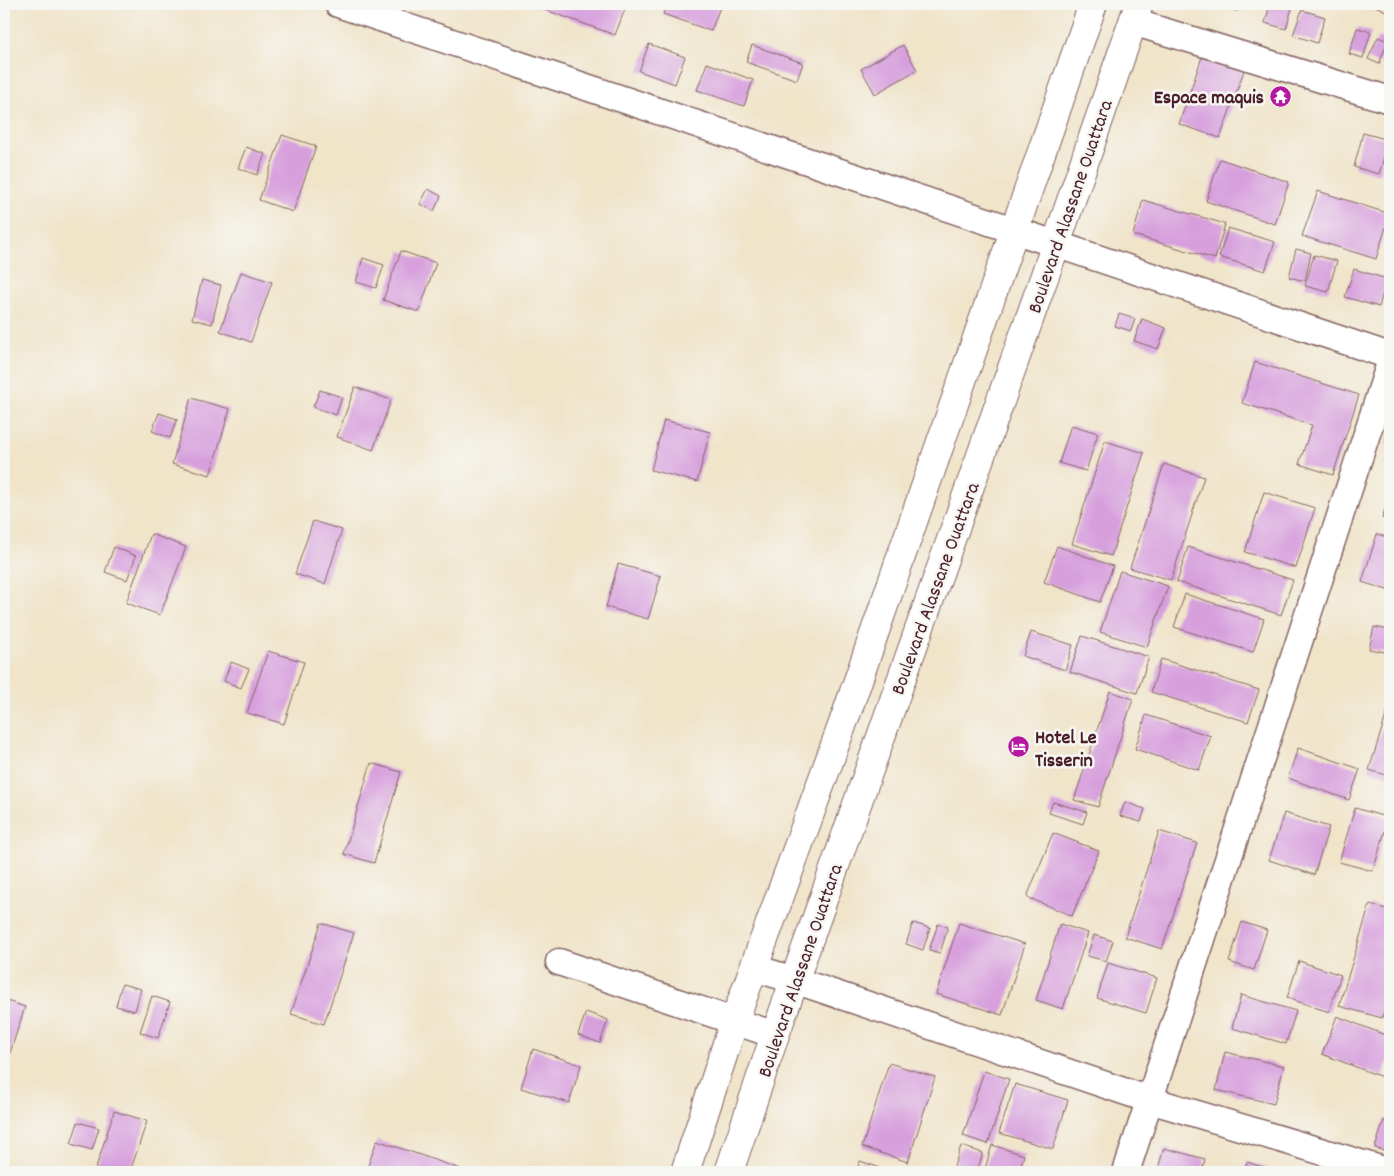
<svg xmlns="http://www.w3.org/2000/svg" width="1394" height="1176" font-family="Dekko,sans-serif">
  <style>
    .building { fill: #d7a0dd }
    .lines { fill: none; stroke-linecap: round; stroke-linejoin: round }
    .minor-casing { stroke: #846462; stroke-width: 29 }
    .major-casing { stroke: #846462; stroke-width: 30 }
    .minor { stroke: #fff; stroke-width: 26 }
    .major { stroke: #fff; stroke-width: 28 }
    .labels { text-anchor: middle; stroke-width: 5; stroke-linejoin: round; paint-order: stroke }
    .poi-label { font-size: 20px; font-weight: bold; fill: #4a1f2b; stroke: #f6f6f2; text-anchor: end }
    .street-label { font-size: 20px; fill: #4a1f2b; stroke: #f6f6f2 }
  </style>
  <rect width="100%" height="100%" fill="#f6f6f2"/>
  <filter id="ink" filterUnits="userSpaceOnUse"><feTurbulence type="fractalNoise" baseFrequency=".02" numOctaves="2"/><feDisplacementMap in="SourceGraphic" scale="10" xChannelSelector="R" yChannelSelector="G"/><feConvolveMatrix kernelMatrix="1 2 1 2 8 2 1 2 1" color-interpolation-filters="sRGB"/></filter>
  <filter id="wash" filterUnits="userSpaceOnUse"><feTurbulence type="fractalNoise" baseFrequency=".0096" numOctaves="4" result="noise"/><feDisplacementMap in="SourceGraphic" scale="20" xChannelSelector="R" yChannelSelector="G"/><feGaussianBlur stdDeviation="1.12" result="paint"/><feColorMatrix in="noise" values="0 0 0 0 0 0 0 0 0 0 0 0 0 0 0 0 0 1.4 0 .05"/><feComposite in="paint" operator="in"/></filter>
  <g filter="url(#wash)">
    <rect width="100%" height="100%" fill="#f0e4c9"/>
    <g id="blocks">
      <!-- building -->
      <path class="building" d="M529,4H627L615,35Z
        M667,4H711L720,7L711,31L663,14Z
        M1217,4H1239L1237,11Z
        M1270,4H1278L1292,8L1286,29L1265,23Z
        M1371,4H1390L1386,11Z
        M1302,10L1325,17L1317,43L1293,35Z
        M1357,28L1371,32L1363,58L1349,54Z
        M1378,37L1388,41L1379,64L1368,59Z
        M649,44L685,57L675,84L639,71Z
        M752,45L803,63L797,80L746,62Z
        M903,45L917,70L875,94L861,69Z
        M1203,54L1245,68L1220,138L1179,124Z
        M707,63L753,80L744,106L697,90Z
        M1363,133L1389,140L1379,174L1354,167Z
        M282,135L316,146L293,212L259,200Z
        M246,147L265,154L257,175L238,168Z
        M1220,159L1289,182L1275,224L1206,201Z
        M428,189L441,196L434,211L420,204Z
        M1318,191L1390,214L1376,259L1302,236Z
        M1143,200L1225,224L1215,259L1133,235Z
        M1228,228L1275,242L1265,271L1219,257Z
        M1296,249L1311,253L1305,281L1289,277Z
        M401,251L436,263L419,312L383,300Z
        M1314,255L1337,261L1328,292L1305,286Z
        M363,258L384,265L376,288L356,282Z
        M1354,269L1387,279L1379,307L1345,297Z
        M241,272L272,282L251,342L220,331Z
        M202,280L221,285L212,324L192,319Z
        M1119,314L1135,319L1131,331L1115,326Z
        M1142,319L1166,328L1158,349L1134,341Z
        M1255,362L1359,395L1333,475L1299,464L1312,425L1242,403Z
        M355,387L391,400L373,450L337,437Z
        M320,390L342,397L336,415L313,407Z
        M191,398L230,409L210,475L172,464Z
        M159,413L177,419L170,438L152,431Z
        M664,420L710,432L697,482L651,470Z
        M1071,425L1098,433L1086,471L1059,463Z
        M1390,432V446L1386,444Z
        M1105,441L1144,453L1111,556L1072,544Z
        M1164,464L1204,477L1171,580L1130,568Z
        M1264,492L1315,508L1296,568L1245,552Z
        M1390,494V521L1382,518Z
        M313,521L342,530L325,584L295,574Z
        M151,534L186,547L160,615L126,603Z
        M1377,534L1390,538V591L1362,582Z
        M1057,546L1113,566L1100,602L1044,582Z
        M114,547L136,556L127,580L105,572Z
        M1188,547L1293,580L1281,615L1177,582Z
        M618,564L661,576L648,619L606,607Z
        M1120,571L1168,586L1147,647L1100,632Z
        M1185,594L1264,619L1253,652L1174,627Z
        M1374,627L1390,630V653L1369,649Z
        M1031,632L1073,645L1065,670L1023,656Z
        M1082,636L1149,657L1137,693L1070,672Z
        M268,651L304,662L284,724L247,713Z
        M1161,659L1259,690L1248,722L1151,692Z
        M231,662L249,669L241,688L224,681Z
        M1110,691L1133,699L1098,807L1074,800Z
        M1390,703V776L1369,770Z
        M1146,715L1211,736L1199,770L1135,749Z
        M1298,748L1360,769L1349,800L1288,778Z
        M371,763L401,772L374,863L344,854Z
        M1053,802L1087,812L1083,824L1049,813Z
        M1125,802L1145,809L1141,822L1120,816Z
        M1355,808L1389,818L1373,871L1339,862Z
        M1284,813L1329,827L1314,875L1269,860Z
        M1159,831L1197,843L1162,949L1125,937Z
        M1053,833L1099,851L1072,916L1027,897Z
        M1370,904L1390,910V991L1382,1018L1339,1006Z
        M1242,922L1267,930L1254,970L1229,962Z
        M321,923L354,933L324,1024L291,1014Z
        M913,923L930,928L923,950L906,944Z
        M959,923L1025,944L1002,1015L936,994Z
        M938,924L948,927L940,953L929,950Z
        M1060,924L1088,933L1063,1009L1036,1000Z
        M1094,935L1113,941L1106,961L1087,956Z
        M1299,961L1341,975L1329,1012L1287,998Z
        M1108,963L1157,978L1146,1013L1097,998Z
        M122,984L141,989L135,1011L116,1006Z
        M1241,995L1296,1011L1286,1044L1232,1028Z
        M152,996L170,1002L158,1038L140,1032Z
        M4,1000L25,1007L6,1065H4Z
        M586,1012L608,1020L600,1043L578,1035Z
        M1337,1016L1390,1037V1056L1382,1077L1322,1054Z
        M533,1049L581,1065L569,1103L521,1088Z
        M1225,1052L1284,1066L1274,1104L1216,1090Z
        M889,1063L935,1077L908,1162L862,1147Z
        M984,1071L1009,1079L988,1144L963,1136Z
        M1015,1084L1068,1100L1053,1149L999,1133Z
        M114,1111L147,1121L130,1172L95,1171Z
        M1384,1120L1390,1122V1153L1375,1148Z
        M78,1122L99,1128L92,1150L71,1144Z
        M377,1140L469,1172H366Z
        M992,1145L1024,1155L1019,1172H984Z
        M961,1146L983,1153L977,1172H952Z
        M1164,1148L1205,1159L1202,1172H1157Z
        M860,1161L892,1172H856Z
        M1247,1162L1279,1172H1244Z"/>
    </g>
  </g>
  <g filter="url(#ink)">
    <use href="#blocks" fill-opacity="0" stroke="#846462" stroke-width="1"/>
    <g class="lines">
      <defs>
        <path id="minor" d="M338,4L1390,356
          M1133,22L1390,100
          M559,962L775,1035
          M754,968L794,980L1150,1100L1390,1172
          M1126,1172L1390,363"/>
        <path id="major" d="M685,1172L734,1022L847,712L1093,4
          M729,1172L775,1035L1056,244L1139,4"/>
      </defs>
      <!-- minor casing -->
      <use href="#minor" class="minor-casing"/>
      <!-- major casing -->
      <use href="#major" class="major-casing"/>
      <!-- minor -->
      <use href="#minor" class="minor"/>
      <!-- major -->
      <use href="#major" class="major"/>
    </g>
  </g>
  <!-- icons -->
  <defs>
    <symbol id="temple-disc" viewBox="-11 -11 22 22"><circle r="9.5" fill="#b5179e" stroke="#f6f6f2"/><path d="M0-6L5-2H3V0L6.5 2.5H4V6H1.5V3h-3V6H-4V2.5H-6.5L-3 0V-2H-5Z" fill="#fff"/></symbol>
    <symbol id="hotel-disc" viewBox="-11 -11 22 22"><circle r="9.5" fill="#b5179e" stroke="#f6f6f2"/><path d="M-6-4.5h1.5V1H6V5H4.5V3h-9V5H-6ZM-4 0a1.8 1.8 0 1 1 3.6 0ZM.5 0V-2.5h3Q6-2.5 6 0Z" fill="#fff"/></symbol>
  </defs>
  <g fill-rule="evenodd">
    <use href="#temple-disc" x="1268" y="84" width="25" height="25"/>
    <use href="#hotel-disc" x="1006" y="734" width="25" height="25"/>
  </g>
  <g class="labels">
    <!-- poi labels -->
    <g class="poi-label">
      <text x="1264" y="103">Espace maquis</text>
      <text x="1035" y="743" text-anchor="start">Hotel Le<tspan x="1035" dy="23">Tisserin</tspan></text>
    </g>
    <!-- street labels -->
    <g class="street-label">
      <text transform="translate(1069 206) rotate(-71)" y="7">Boulevard Alassane Ouattara</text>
      <text transform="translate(934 588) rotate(-70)" y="7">Boulevard Alassane Ouattara</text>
      <text transform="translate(799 970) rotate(-71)" y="7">Boulevard Alassane Ouattara</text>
    </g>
  </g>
  <!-- margin -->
  <rect width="1394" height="1176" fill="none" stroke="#f6f6f2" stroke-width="20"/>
</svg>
